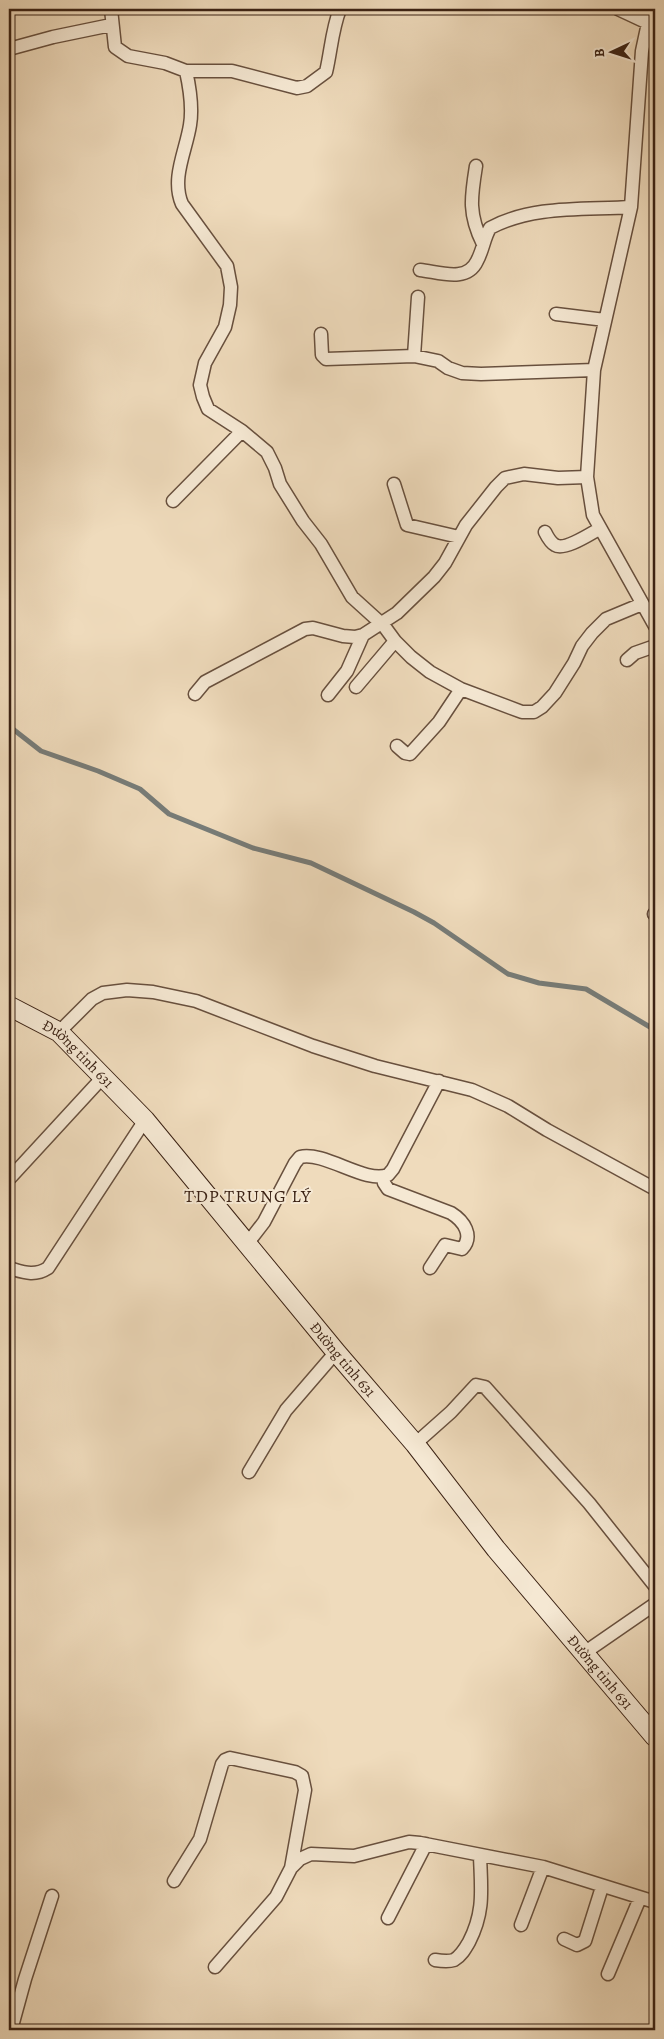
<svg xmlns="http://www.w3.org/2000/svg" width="664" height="2039" font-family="Alegreya,serif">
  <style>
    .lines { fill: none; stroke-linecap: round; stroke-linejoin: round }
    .stream { stroke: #777c78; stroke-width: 5 }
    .street-casing { stroke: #68503e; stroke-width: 15 }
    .secondary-casing { stroke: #3b2214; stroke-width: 21 }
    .street { stroke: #f5e8d3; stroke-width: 12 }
    .secondary { stroke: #f5e8d3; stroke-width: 19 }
    .labels { text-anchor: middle; stroke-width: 4; stroke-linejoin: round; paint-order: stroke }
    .street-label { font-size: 15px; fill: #3b2214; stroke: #f5e8d3 }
    .quarter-label { font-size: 18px; letter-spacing: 1px; fill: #3b2214; stroke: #f5e8d3 }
  </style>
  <rect width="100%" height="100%" fill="#efdbbc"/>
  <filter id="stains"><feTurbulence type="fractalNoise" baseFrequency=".004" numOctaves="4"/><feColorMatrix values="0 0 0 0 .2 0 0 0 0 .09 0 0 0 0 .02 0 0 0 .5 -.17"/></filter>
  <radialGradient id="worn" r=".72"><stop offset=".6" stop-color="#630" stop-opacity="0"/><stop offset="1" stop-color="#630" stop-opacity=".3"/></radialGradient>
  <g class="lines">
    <!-- stream -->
    <path class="stream" d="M9,726L41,751L98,771L140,789L169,814L253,848L311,863L414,912L434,923L508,974L539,983L586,989L655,1030"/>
    <defs>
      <path id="street" d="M111,9L115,47L128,56L165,63L186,71C190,89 193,107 190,125C186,151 171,178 182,204L227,266L231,287L230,305L225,327L205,363L200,385L203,397L208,409L242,431L267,452L275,468L280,484L303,521L321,544L352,597L384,626L395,641L411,657L430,672L461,689L522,712H534L542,707L555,693L574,663L582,646L592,633L606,619L642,604
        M618,9L648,23
        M651,9L642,51L631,207L594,370L587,477L593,515L655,626
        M9,49L53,37L111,25
        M186,71H232L297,88L307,86L326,72C331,51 332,29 340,9
        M476,166C471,197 468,214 483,244
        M420,270C439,272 467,283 477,261C483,250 484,238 490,228C533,205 584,210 631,207
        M556,314L605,320
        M321,334L322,355L326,359L414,356L438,361L448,368L462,373L481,374L594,370
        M414,356L418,297
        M394,484L407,525L459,537
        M173,501L242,431
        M545,532C547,536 551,543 555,545C564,551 590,534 599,529
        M627,660L635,653L655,646
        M356,687L395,641
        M195,694L205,682L305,629L313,628L343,636L355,637L363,635L397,613L434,577L445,563L466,525L496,487L505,478L524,474L558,478L587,477
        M328,695L347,671L363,635
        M397,746L405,753L410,754L439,722L461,689
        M654,914L655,913
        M59,1032L92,999L103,993L127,990L153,992L196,1001L313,1046L375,1066L472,1090L508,1106L547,1130L655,1189
        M383,1177L384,1183L388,1189L451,1213C464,1221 474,1236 462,1249L445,1245L430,1268
        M10,1178L103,1077
        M247,1244L264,1222L295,1163L300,1157C325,1151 365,1184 388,1175L393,1169L439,1081
        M9,1268C23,1272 34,1277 48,1268L145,1120
        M415,1444L451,1412L476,1385L485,1387L589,1503L655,1586
        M249,1472L286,1410L336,1352
        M584,1653L655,1604
        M174,1881L200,1839L222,1764L225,1760L230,1758L295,1772L302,1776L305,1790L291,1868
        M388,1918L426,1844
        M521,1925L543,1867
        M564,1939L577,1945L585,1941L602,1887
        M435,1960C441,1961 448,1962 454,1960C461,1956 465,1949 469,1942C485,1911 481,1889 480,1855
        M215,1967L276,1897L291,1868L300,1859L311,1854L354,1856L409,1842L420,1843L543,1867L655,1902
        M608,1974L640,1898
        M11,2030L25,1979L52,1896"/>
      <g id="secondary">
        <path id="s1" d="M9,1006L59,1032L145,1120L336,1352L415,1444L496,1549L655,1737"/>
      </g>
    </defs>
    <!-- street casing -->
    <use href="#street" class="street-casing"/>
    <!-- secondary casing -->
    <use href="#secondary" class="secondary-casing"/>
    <!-- street -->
    <use href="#street" class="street"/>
    <!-- secondary -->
    <use href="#secondary" class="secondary"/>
  </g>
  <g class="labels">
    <!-- street labels -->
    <g class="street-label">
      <text dy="5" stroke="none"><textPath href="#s1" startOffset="85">Đường tỉnh 631</textPath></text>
      <text dy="5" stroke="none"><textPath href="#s1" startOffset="490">Đường tỉnh 631</textPath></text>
      <text dy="5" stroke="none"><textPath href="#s1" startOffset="895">Đường tỉnh 631</textPath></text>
    </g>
    <!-- quarter labels -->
    <g class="quarter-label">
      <text x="248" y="1202">TDP TRUNG LÝ</text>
    </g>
  </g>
  <!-- margin -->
  <rect width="664" height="2039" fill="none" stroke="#efdbbc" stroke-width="30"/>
  <rect x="10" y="10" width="644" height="2019" fill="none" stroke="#3b2214" stroke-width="2.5"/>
  <rect x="15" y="15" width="634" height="2009" fill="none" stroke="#3b2214"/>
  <!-- north arrow -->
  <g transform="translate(612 52) rotate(266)" stroke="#f5e8d3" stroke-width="4" paint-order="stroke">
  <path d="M0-4L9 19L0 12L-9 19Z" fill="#3b2214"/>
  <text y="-8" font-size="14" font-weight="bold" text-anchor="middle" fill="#3b2214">B</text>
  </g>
  <rect width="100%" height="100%" filter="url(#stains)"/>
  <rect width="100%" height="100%" fill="url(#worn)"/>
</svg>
